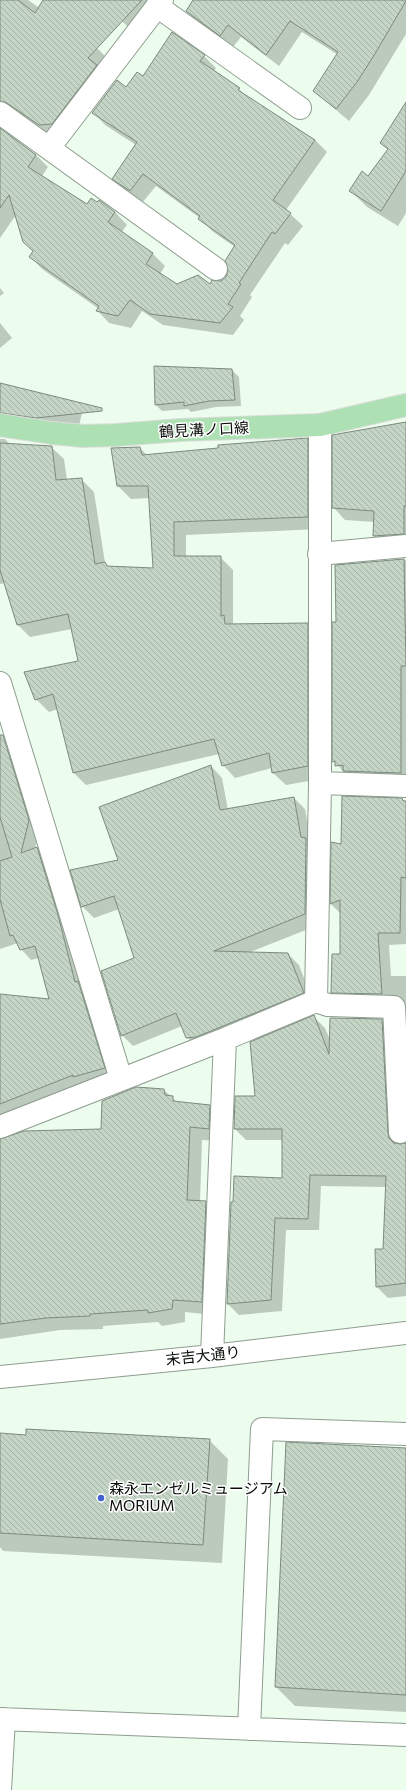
<svg xmlns="http://www.w3.org/2000/svg" width="406" height="1790" font-family="Commissioner,'Noto Sans JP',sans-serif">
  <style>
    .shadow { fill: #0003 }
    .building { fill: url(#building-back-hatch); stroke: #7c8b7d }
    .lines { fill: none; stroke-linecap: round; stroke-linejoin: round }
    .minor-casing { stroke: #8e9d8f; stroke-width: 24 }
    .major-casing { stroke: #dcdddc; stroke-width: 24 }
    .minor { stroke: #fff; stroke-width: 22 }
    .major { stroke: #ade0b3; stroke-width: 22 }
    .poi-dot { fill: #4360d3; stroke: #fff; stroke-width: 1.5 }
    .labels { text-anchor: middle; stroke-width: 3; stroke-linejoin: round; paint-order: stroke }
    .street-label { font-size: 15px; fill: #080d08; stroke: #fff }
    .poi-label { font-size: 15px; fill: #080d08; stroke: #fff; text-anchor: start }
  </style>
  <defs>
    <pattern id="building-back-hatch" width="6" height="6" patternUnits="userSpaceOnUse"><rect width="6" height="6" fill="#c4d4c5"/><path d="M-1 5l2 2M0 0l6 6M5-1l2 2" fill="none" stroke="#a7b5a8"/></pattern>
  </defs>
  <rect width="100%" height="100%" fill="#ecfced"/>
  <!-- shadow -->
  <path class="shadow" d="M0,0H28L97,48L109,60L52,137L0,123Z
    M99,0H164L138,36Z
    M193,0H406V34L369,95L349,121L314,91L338,55L302,32L279,66L241,37L233,47L199,23L186,11Z
    M172,34L204,56L216,68L214,71L239,89L248,98L315,140L327,152L286,210L303,226L288,245L285,243L250,295L252,297L240,316L244,320L233,335L163,325L142,311L131,328L109,323L98,311L99,309L42,269L30,256L34,252L16,215L0,238V129L36,155L48,167L42,176L88,205L97,203L99,201L115,212L127,225L121,233L153,254L165,266L160,274L177,285H210L222,281L227,277L235,247L212,231L200,218L156,186L142,203L126,191L114,179L136,145L105,125L93,112L143,77Z
    M406,104V213L398,226L367,207L351,191L369,177L388,150L381,143Z
    M0,288L4,293L0,296Z
    M0,323L12,338L0,348Z
    M232,370L239,377L241,406L216,407L191,412L188,409L162,411L156,405Z
    M0,384L70,401L82,413L78,430L0,414Z
    M406,422V547L386,548L374,536L375,522L345,520L334,508Z
    M0,439H5L10,444L51,447L64,459L67,480L81,479L94,492L105,563L109,567L154,569L150,498L131,499L118,486L140,448L148,456L307,439L320,452V529L186,535V557H220L233,570V625L307,624L320,637V779L286,785L273,773L272,768L235,778L223,765L219,754L86,785L73,772L58,709L49,712L36,699L79,662L72,629L30,637L18,625L5,583L0,584Z
    M406,560V784L348,777L334,761L337,623L336,566Z
    M0,751L20,768L39,831L35,849L37,848L48,859L115,1079L0,1119V995L50,1000L39,958L31,960L21,949L18,943L0,949Z
    M211,766L222,778L228,810L294,798L305,809L311,843L316,926L248,953L288,954L299,965L314,1004L198,1049L187,1037L182,1026L133,1046L122,1035L135,958L119,909L94,918L82,906L120,860Z
    M402,799L406,802V944L389,945L391,976H406V1006L344,1004L332,992L341,956V914L331,904L332,843L342,845Z
    M314,1017L325,1028L331,1042L382,1020L393,1032L399,1145L406,1144V1296L388,1298L377,1287L384,1250L386,1187L321,1186L319,1230H286L282,1311L239,1315L228,1304L283,1179V1140H246L235,1129Z
    M164,1090L177,1102L209,1106L222,1119L221,1141L202,1140L200,1202H205L218,1215L214,1315L185,1312V1322L162,1326L158,1322L103,1326V1329L60,1330L0,1339V1155L102,1130Z
    M0,1434L209,1440L228,1459L222,1563L3,1551L0,1547Z
    M406,1449V1712L295,1706L276,1687Z"/>
  <!-- building -->
  <path class="building" d="M0,0H18L35,13L43,0H142L88,58L97,65L52,124L39,125L7,103L0,101Z
    M193,0H406V1L373,57L357,82L336,109L313,91L338,52L290,21L266,55L228,25L220,36L186,11Z
    M172,32L205,55L200,61L240,88L238,90L315,140L273,200L291,213L275,234L272,232L239,283L241,284L228,304L233,307L220,323L150,314L130,300L118,316L96,311L99,306L29,257L33,251L23,242L9,195L0,208V128L36,155L28,167L87,204L91,198L97,202L99,200L115,212L108,222L153,253L146,264L177,284L198,275L210,284L212,280L221,281L226,277L228,270L225,261L235,245L198,219L200,216L143,174L130,191L112,179L137,142L92,113L117,80L126,87L137,72L143,76Z
    M406,102V171L381,211L349,191L362,171L368,176L388,149L380,143Z
    M154,366L232,369L235,400L209,401L184,406V402L155,405Z
    M0,383L102,408V411L36,418L0,413Z
    M406,422V506H404V534L373,536L374,511L332,508V435Z
    M308,438V517L174,522V556H221V616L224,615L225,624L308,623V766L272,773L269,753L222,766L214,739L73,773L53,694L35,700L24,672L78,661L68,614L17,625L0,570V443L52,446L56,480L82,478L95,564L105,562L107,566L153,568L148,486H117L111,448L140,447L142,455L218,448V445Z
    M404,559L406,666H401V773L343,771V765L335,766V761L332,762V622H336L335,565Z
    M0,735H3L29,820L21,853L37,847L58,915L75,982L78,981L105,1068L73,1077V1075L0,1104V994L49,999L35,946L20,950L13,935L10,936L0,899V861L12,857L0,817Z
    M211,765L220,810L294,797L301,837L306,838L305,914L214,951L288,953L304,993L196,1037L186,1038L176,1013L121,1036L101,971L134,958L114,896L81,907L70,870L118,860L99,807Z
    M342,796L402,798L403,801H406V878L401,877L400,933H378L382,994L331,993L332,954H340V900L330,904L331,842L341,844Z
    M314,1015L329,1054L330,1018L382,1019L388,1133L389,1138L394,1143L400,1144L406,1143V1283L376,1287L375,1249H383L386,1176L310,1175L308,1219L275,1218L271,1300L227,1304L231,1202H233L234,1176L282,1178V1129H234L235,1096H255L250,1042Z
    M136,1087L164,1089L165,1095L173,1096V1101L210,1105L209,1129L190,1127L187,1200L206,1201L202,1302L173,1300L172,1309L148,1313V1310L90,1314V1316L46,1318L0,1324V1139L24,1131L101,1129L102,1101Z
    M26,1429L210,1439L203,1545L0,1533V1433L26,1435Z
    M286,1442L406,1448V1695L275,1687Z"/>
  <g class="lines">
    <defs>
      <path id="minor" d="M157,6L300,108
        M0,113L216,269
        M49,148L162,0
        M319,554L406,546
        M0,683L121,1079
        M320,783L406,786
        M316,1001L328,1005L394,1007L400,1132
        M0,1127L225,1039L316,1001L320,783V425
        M212,1356L225,1039
        M0,1377L212,1356L406,1333
        M0,1719L406,1735
        M249,1729L262,1429L406,1434
        M0,1790L4,1719"/>
      <path id="major" d="M0,425L52,433L83,436L116,435L181,430L320,425L406,405"/>
    </defs>
    <!-- minor casing -->
    <use href="#minor" class="minor-casing"/>
    <!-- major casing -->
    <use href="#major" class="major-casing"/>
    <!-- minor -->
    <use href="#minor" class="minor"/>
    <!-- major -->
    <use href="#major" class="major"/>
  </g>
  <!-- markers -->
  <circle class="poi-dot" cx="101" cy="1498" r="4"/>
  <g class="labels">
    <!-- street labels -->
    <g class="street-label">
      <text transform="translate(204 430) rotate(-3)" y="5">鶴見溝ノ口線</text>
      <text transform="translate(203 1356) rotate(-6)" y="5">末吉大通り</text>
    </g>
    <!-- poi labels -->
    <g class="poi-label">
      <text x="109" y="1494">森永エンゼルミュージアム<tspan x="109" dy="17">MORIUM</tspan></text>
    </g>
  </g>
</svg>
